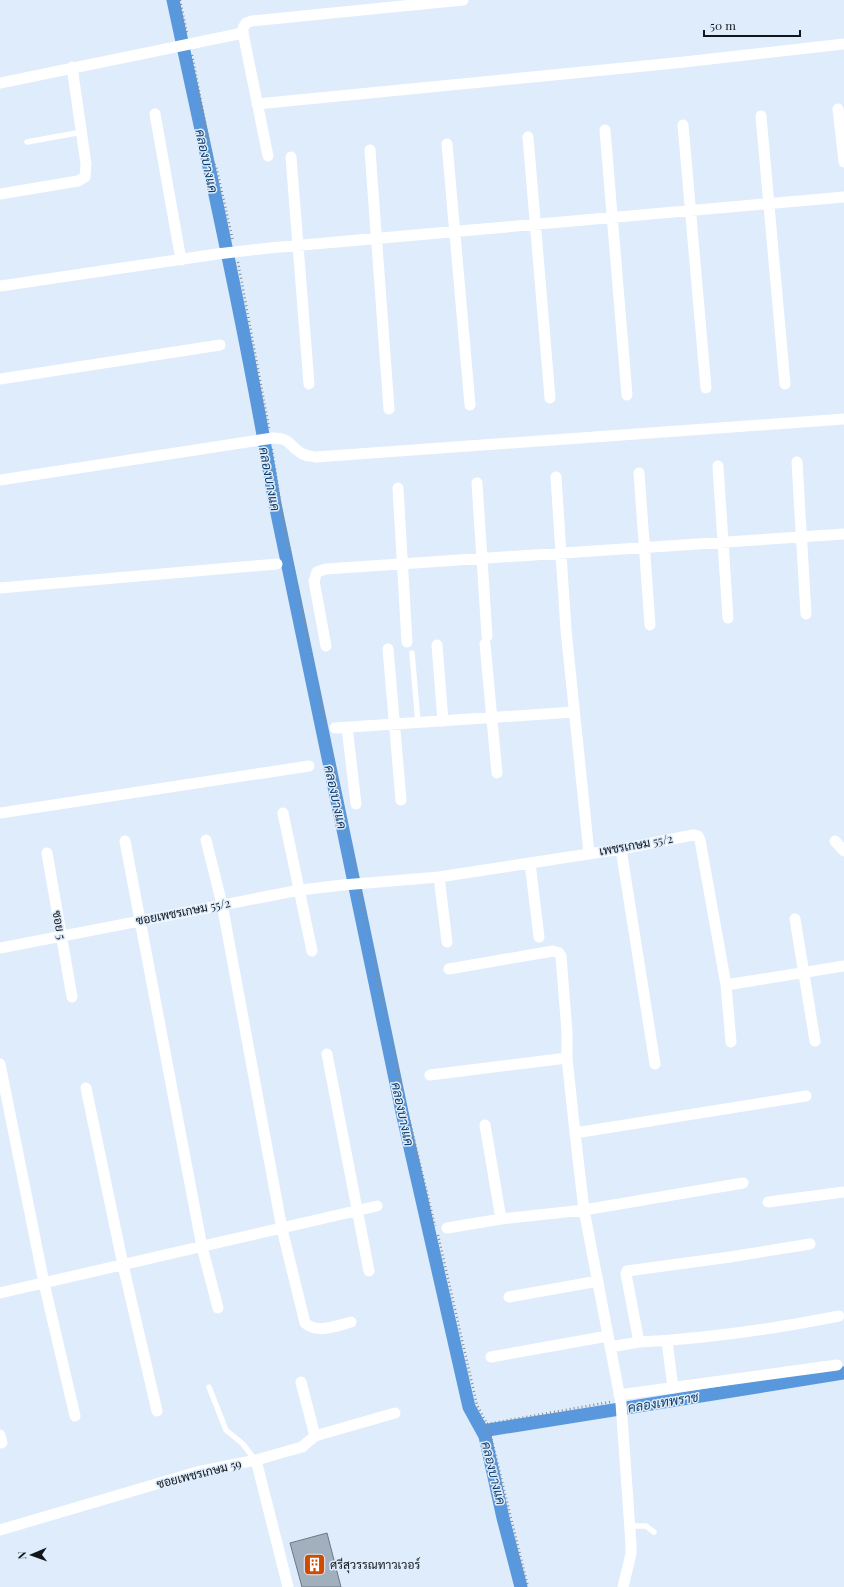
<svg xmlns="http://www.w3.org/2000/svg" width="844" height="1587" font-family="'Playfair Display',Sarabun,serif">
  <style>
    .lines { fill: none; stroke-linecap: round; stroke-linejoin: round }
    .canal { stroke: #5998dc; stroke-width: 13 }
    .building { fill: #a2afbd; stroke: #6c7885 }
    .path { stroke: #828c97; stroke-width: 2.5; stroke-dasharray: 1 3; stroke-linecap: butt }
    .lane { stroke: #fff; stroke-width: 5.5 }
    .street { stroke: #fff; stroke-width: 11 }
    .labels { text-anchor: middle; stroke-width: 3; stroke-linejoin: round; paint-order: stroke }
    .street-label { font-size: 12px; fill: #11161b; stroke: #deecfb }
    .poi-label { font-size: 12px; fill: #11161b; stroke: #deecfb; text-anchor: start }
    .water-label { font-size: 13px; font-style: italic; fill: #103e6a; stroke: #deecfb }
  </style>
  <rect width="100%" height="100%" fill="#deecfb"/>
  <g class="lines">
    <!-- canal -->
    <path class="canal" d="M173,0C209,168 247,335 275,504L403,1117L469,1407L485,1436L503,1518L521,1587
      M482,1431L844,1373"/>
  </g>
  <!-- building -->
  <path class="building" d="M327,1533L341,1587H302L290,1543Z"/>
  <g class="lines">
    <!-- path -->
    <path class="path" d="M180,0L187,33
      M192,55L213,163L216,166L233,241
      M238,262L269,428
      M272,449L281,508L325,722
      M328,737L355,873
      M360,894L403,1094L435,1226
      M438,1235L477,1405L487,1424L491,1437L528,1587
      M487,1424L610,1402"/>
    <!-- lane -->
    <path class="lane" d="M27,142L82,132
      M412,653L418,723
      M209,1387L226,1430L243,1444L255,1460
      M630,1526H646L654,1532"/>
    <!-- street -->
    <path class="street" d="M243,33L268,156
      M0,83L243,33V28L246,23L252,21L463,0
      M257,104L675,63L844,44
      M838,109L844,162
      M155,114L181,260
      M761,116L785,384
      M683,125L706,388
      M605,130L627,395
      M528,137L550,398
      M447,144L470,405
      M370,150L389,409
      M291,157L309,384
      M0,194L78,181L85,177L86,164L72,67
      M0,286L217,254L269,248L844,197
      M0,379L220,345
      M797,462L806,614
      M718,466L728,618
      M639,473L650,625
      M556,477L566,630L589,853
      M0,480L273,438C291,438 289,446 301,453C305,456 311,456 316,457L844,419
      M477,483L487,636
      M398,488L407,642
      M0,588L277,564
      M485,644L497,773
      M437,645L443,721
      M326,646L314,581L317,572L326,569L844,534
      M388,649L401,800
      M347,727L356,804
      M335,728L574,712
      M0,813L309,766
      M283,813L312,951
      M206,840L222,904L282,1229L305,1323C317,1334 336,1326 351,1322
      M125,841L202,1247L218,1308
      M835,841L844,851
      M621,849L655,1064
      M47,853L72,997
      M530,863L539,937
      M439,877L447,942
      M795,919L815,1041
      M0,948L300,890L343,885L439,877L621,849L693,835L698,836L700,840L726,985L731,1042
      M449,969L553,951L559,953L561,956L567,1032V1058L575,1133L584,1210L621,1403L631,1544V1554L623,1587
      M726,985L844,966
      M327,1054L369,1271
      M0,1064L44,1283L75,1416
      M430,1075L567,1058
      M86,1088L123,1265L157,1411
      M485,1125L501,1219
      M575,1133L806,1096
      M768,1202L844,1192
      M447,1228L501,1219L584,1210L743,1183
      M810,1244L730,1257L627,1271L626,1274L639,1342C706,1339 773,1329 839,1316
      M0,1293L377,1206
      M509,1297L598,1281
      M667,1341L673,1388
      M610,1347L639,1342
      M491,1357L608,1336
      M301,1382L315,1436
      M619,1395L837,1365
      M0,1435L2,1443
      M256,1460L288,1587
      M0,1530L197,1472L256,1460L302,1447L315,1436L395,1413"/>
  </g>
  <!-- icons -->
  <defs>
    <symbol id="building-square" viewBox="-11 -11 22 22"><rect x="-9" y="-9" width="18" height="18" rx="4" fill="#cf4b00" stroke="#deecfb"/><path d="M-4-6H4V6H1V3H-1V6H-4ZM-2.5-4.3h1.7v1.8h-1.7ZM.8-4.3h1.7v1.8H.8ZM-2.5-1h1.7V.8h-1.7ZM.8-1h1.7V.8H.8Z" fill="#fff"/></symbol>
  </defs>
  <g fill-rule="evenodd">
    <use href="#building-square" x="302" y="1552" width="25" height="25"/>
  </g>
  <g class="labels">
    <!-- street labels -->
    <g class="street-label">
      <text transform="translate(636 845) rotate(-10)" y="4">เพชรเกษม 55/2</text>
      <text transform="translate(183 912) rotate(-11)" y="4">ซอยเพชรเกษม 55/2</text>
      <text transform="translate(59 925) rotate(80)" y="4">ซอย 5</text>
      <text transform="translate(199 1474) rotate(-14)" y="4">ซอยเพชรเกษม 59</text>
    </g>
    <!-- poi labels -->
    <g class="poi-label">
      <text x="330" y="1569">ศรีสุวรรณทาวเวอร์</text>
    </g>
    <!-- water labels -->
    <g class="water-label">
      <text transform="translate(207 161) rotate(78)" y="5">คลองบางแค</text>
      <text transform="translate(270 479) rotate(79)" y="5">คลองบางแค</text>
      <text transform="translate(336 797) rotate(78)" y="5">คลองบางแค</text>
      <text transform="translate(403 1114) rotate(78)" y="5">คลองบางแค</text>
      <text transform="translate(663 1402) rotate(-9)" y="5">คลองเทพราช</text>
      <text transform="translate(494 1473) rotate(76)" y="5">คลองบางแค</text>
    </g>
  </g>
  <!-- north arrow -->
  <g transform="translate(32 1555) rotate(268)" stroke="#deecfb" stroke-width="3" paint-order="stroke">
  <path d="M0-3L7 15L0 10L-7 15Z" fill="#11161b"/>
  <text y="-6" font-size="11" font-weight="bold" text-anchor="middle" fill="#11161b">N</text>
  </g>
  <!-- scale -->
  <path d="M704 30v6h96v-6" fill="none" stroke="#11161b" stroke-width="2"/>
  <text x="710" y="30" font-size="12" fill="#11161b" stroke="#deecfb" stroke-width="3" paint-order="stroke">50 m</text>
</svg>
